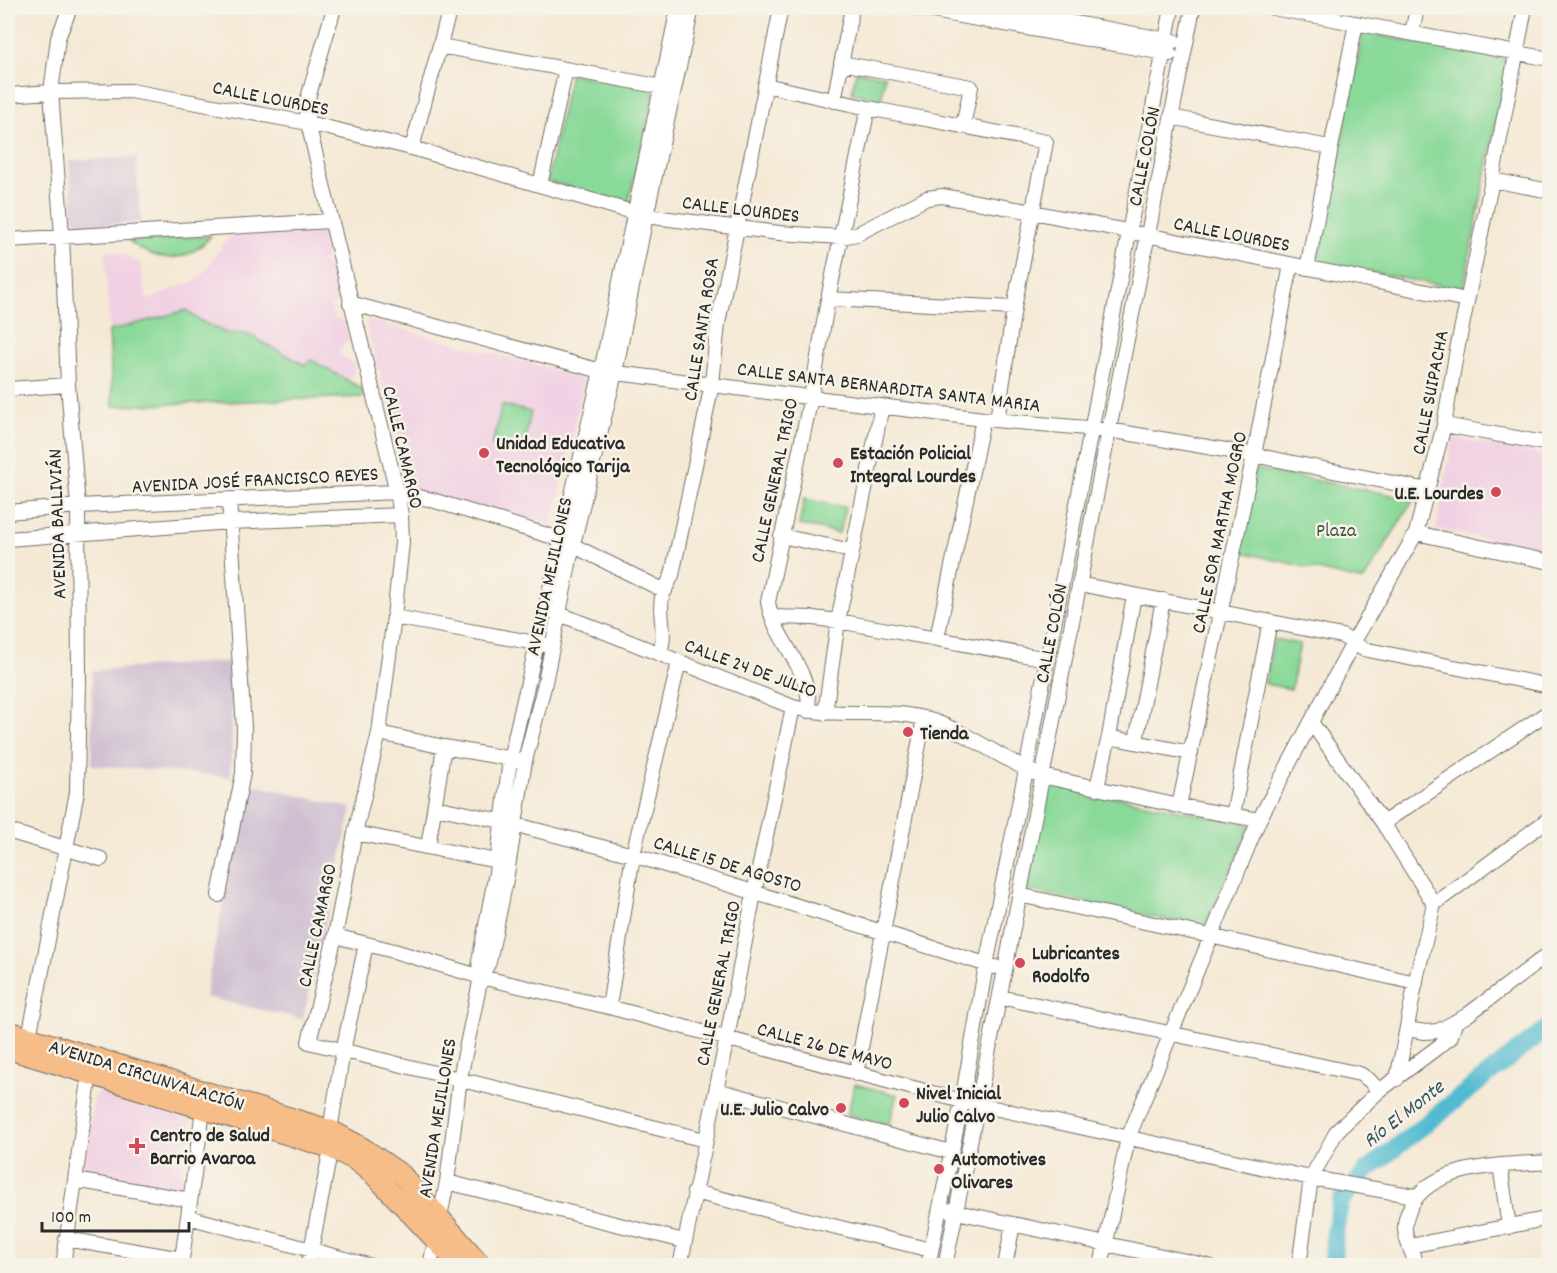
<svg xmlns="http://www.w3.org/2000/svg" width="1557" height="1273" font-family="Dekko,sans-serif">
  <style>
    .built { fill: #f1d0e3 }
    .industrial { fill: #cebed1 }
    .green { fill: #89d999; stroke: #5a8262; stroke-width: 1.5 }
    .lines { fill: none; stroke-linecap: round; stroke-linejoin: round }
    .river { stroke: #53bbd1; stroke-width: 18 }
    .minor-casing { stroke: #726e66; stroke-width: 16 }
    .highway-casing { stroke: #726e66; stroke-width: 22 }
    .minor { stroke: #fff; stroke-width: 14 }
    .highway { stroke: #f7bd88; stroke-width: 20 }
    .poi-dot { fill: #d1495b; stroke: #f7f3e8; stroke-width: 2 }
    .labels { text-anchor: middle; stroke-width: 5; stroke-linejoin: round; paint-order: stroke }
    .street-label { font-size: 20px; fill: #2b2b2b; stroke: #f7f3e8 }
    .poi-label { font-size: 20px; font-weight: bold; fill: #2b2b2b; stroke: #f7f3e8; text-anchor: start }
    .park-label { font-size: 20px; fill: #425646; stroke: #f7f3e8 }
    .water-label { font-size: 21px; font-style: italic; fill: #37565d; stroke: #f7f3e8 }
  </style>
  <rect width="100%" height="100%" fill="#f7f3e8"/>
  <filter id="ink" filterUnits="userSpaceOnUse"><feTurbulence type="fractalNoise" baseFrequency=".0167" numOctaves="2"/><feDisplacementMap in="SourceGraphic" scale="12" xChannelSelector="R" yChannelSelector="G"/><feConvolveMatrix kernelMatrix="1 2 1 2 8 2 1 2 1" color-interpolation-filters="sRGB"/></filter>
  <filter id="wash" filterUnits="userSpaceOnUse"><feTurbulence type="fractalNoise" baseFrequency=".008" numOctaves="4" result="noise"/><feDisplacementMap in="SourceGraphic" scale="24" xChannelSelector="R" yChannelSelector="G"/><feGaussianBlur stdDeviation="1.35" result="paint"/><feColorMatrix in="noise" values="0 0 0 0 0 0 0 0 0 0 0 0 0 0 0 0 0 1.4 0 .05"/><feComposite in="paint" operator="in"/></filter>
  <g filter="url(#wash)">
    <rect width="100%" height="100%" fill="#f5e9d5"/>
    <!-- built -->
    <path class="built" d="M316,230L323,235L328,256L323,258L324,265L328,266L331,269L340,301L331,306V311L335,318L346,323L349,338L348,343H344L337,354L355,363L354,371L349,381L361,388L365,397L113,406L105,251H117L140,263L147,300L199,279L229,236Z
      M368,320L578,376L584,382L552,523L546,526L414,492L409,487L392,419L396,418L394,409L389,407L366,323Z
      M1453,438L1549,456V550L1436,529Z
      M101,1092L192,1120L180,1188L83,1172L95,1093Z"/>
    <!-- industrial -->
    <path class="industrial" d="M136,157L141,222L79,226L73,218L69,161Z
      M229,661L232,700L231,777L92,765V671Z
      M246,783L352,808L303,1019L205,997Z"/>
    <!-- green -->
    <path class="green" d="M1363,32L1508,60L1463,290L1318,262Z
      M856,71L885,76L881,99L852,93Z
      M570,74L655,88L628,204L547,181Z
      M211,236C187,264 157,264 129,241Z
      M187,310L194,317L208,325L226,333L247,334L305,365L311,360L361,388L365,397L113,406L109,331Z
      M502,405L531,412L522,453L492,446Z
      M1255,469L1414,499L1363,581L1238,551Z
      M804,499L845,507L839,533L799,525Z
      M1274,639L1300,644L1291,689L1265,684Z
      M1045,782L1251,825L1204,928L1027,890Z
      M855,1084L897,1095L889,1125L847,1115Z"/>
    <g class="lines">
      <!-- river -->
      <path class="river" d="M1337,1266L1333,1258L1335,1231L1341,1201L1366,1171L1550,1026"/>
    </g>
  </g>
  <g filter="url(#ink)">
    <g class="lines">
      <defs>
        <path id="minor" d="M334,8L306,105L308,123L397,492L401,515L402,543L394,617L379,733L355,833L335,936L309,1042L705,1140
          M916,8L1170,54
          M992,8L1174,41
          M1273,8L1550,59
          M1412,33L1417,8
          M440,46L668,88
          M841,63L971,87L963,126
          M765,85L868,108L1046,142L1014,308L997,420
          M8,95L51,92L131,91L308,123L412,148L646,216L779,233L841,237L857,234L927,198L942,196L1033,212L1467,300
          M834,101L852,8
          M1171,117L1329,147
          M412,148L450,8
          M1492,180L1550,191
          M540,185L566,69
          M8,240L331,221
          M1307,268L1356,23
          M828,299L1014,308
          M350,303L601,371L983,419L1109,430L1254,455L1428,490
          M8,389L68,385
          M1444,425L1550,444
          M8,512L78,506L397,492L432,500L560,539L665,591
          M1416,533L1550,562
          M781,536L852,551
          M8,539L230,522L401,515
          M1079,584L1342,636L1363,649L1550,686
          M552,611L793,707C837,719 885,707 926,719C966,730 1003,761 1042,776L1179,806L1259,820
          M394,617L546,645
          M773,617L813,618L838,621L1047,659
          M937,638L983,419
          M659,653C668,634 658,617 662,597C664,590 669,582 672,575L712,384L718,323L781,8
          M808,711C814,672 774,640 768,602L811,397L828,299L868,108
          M825,713L838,621L882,406
          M1311,722L1383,823L1434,904L1417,975L1397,1079
          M379,733L444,747L518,760
          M1109,737L1191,753
          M1136,741L1163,600
          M1097,787L1109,737L1134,595
          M1179,806L1254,455L1291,265
          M435,807L501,821L633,855L995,967
          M1233,815L1270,621
          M1383,823L1550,711
          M8,831L101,859
          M355,833L497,861
          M428,847L444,747
          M219,895L243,773L244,728L229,500
          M1019,895L1210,936L1416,983
          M1434,904L1550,818
          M335,936L394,951L481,977L609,1007L962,1101L1311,1178L1415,1196
          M481,977L479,961L496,873L510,759L601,371L678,8
          M1000,997L1360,1074L1369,1080L1379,1091
          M609,1007L633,855L679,662
          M1407,1029L1425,1032L1438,1031L1466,1016L1550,953
          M29,1037L77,792L79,676L78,506L68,385L62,235L51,92L58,38L70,8
          M856,1074L924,718
          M716,1090L951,1152
          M330,1130L343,1051L366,944
          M1500,1165L1509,1227
          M75,1180L190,1200
          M447,1182L684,1241
          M694,1192L931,1250
          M947,1210L1209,1266
          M188,1217L371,1266
          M66,1239L182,1259
          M1410,1246L1550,1218
          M63,1266L91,1066
          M181,1266L203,1110
          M308,1266L331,1148
          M430,1266L447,1182L460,1078L481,977L489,962L506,880L525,761L544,687L573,544L615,373L646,216L692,8
          M680,1266L727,1038L754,893L793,707
          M928,1266L962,1101L986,965L1026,770L1172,8
          M945,1266L1005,970L1109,430L1193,8
          M1005,1266L1013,1224
          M1101,1266L1128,1138L1259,820L1353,643L1416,533L1444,425L1456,355L1492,180L1525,8
          M1299,1266L1311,1178L1337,1131L1379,1091L1450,1038L1456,1021
          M1417,1266C1413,1254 1406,1242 1405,1230C1404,1222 1407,1215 1410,1208C1430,1163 1507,1165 1550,1162"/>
        <path id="highway" d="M8,1031L330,1130L363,1148L402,1175L482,1266
          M8,1049L331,1148L355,1160L375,1176L460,1266"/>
      </defs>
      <!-- minor casing -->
      <use href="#minor" class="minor-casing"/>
      <!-- highway casing -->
      <use href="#highway" class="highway-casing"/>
      <!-- minor -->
      <use href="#minor" class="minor"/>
      <!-- highway -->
      <use href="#highway" class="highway"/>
    </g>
  </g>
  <!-- markers -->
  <g class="poi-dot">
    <circle cx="484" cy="453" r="6"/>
    <circle cx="838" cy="463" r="6"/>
    <circle cx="1496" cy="492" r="6"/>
    <circle cx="908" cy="732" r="6"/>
    <circle cx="1020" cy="963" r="6"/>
    <circle cx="904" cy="1103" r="6"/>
    <circle cx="841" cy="1108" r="6"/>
    <path d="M134 1137h6v6h6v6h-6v6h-6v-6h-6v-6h6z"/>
    <circle cx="939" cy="1169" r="6"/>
  </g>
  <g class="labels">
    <!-- street labels -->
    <g class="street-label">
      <text transform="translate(271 97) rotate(11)" y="7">CALLE LOURDES</text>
      <text transform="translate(1143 156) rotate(-79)" y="7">CALLE COLÓN</text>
      <text transform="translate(741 208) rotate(7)" y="7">CALLE LOURDES</text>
      <text transform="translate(1232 233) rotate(11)" y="7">CALLE LOURDES</text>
      <text transform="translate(700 329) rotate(-81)" y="7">CALLE SANTA ROSA</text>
      <text transform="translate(889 386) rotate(7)" y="7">CALLE SANTA BERNARDITA SANTA MARIA</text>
      <text transform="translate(1429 392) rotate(-79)" y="7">CALLE SUIPACHA</text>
      <text transform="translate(404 447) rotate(77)" y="7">CALLE CAMARGO</text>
      <text transform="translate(255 479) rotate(-3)" y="7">AVENIDA JOSÉ FRANCISCO REYES</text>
      <text transform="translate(773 480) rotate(-78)" y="7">CALLE GENERAL TRIGO</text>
      <text transform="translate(56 524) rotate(-92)" y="7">AVENIDA BALLIVIÁN</text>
      <text transform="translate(1218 532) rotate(-78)" y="7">CALLE SOR MARTHA MOGRO</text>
      <text transform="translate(548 576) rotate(-78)" y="7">AVENIDA MEJILLONES</text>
      <text transform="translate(1050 633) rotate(-79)" y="7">CALLE COLÓN</text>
      <text transform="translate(751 667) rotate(20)" y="7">CALLE 24 DE JULIO</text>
      <text transform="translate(728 863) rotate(17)" y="7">CALLE 15 DE AGOSTO</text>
      <text transform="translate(316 925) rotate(-78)" y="7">CALLE CAMARGO</text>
      <text transform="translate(717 983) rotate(-79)" y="7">CALLE GENERAL TRIGO</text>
      <text transform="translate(825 1045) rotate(15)" y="7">CALLE 26 DE MAYO</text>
      <text transform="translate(147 1074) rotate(17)" y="7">AVENIDA CIRCUNVALACIÓN</text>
      <text transform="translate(436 1118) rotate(-81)" y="7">AVENIDA MEJILLONES</text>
    </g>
    <!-- poi labels -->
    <g class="poi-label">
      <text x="496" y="449">Unidad Educativa<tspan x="496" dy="23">Tecnológico Tarija</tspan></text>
      <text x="850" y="459">Estación Policial<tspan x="850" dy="23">Integral Lourdes</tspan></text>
      <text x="1484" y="499" text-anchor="end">U.E. Lourdes</text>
      <text x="920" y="739">Tienda</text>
      <text x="1032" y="959">Lubricantes<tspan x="1032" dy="23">Rodolfo</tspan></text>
      <text x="916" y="1099">Nivel Inicial<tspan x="916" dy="23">Julio Calvo</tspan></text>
      <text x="829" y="1115" text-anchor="end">U.E. Julio Calvo</text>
      <text x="150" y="1141">Centro de Salud<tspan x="150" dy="23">Barrio Avaroa</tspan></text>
      <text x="951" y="1165">Automotives<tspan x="951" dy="23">Olivares</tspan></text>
    </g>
    <!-- park labels -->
    <g class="park-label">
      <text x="1336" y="536">Plaza</text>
    </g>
    <!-- water labels -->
    <g class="water-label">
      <text transform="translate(1403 1113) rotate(-38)" y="7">Río El Monte</text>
    </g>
  </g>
  <!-- margin -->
  <rect width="1557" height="1273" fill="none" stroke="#f7f3e8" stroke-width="30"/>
  <!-- scale -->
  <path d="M42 1222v9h147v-9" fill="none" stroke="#2b2b2b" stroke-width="3"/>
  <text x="51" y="1222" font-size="18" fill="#2b2b2b" stroke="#f7f3e8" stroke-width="4.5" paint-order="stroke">100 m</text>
</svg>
